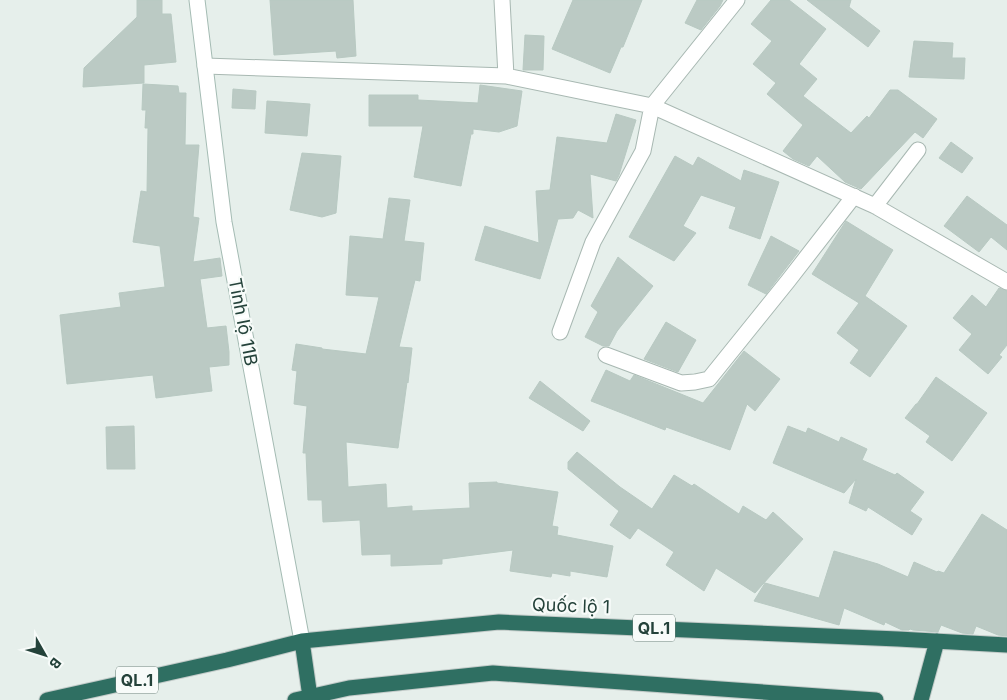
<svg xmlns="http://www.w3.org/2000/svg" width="1007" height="700" font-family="Inter,sans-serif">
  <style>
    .building { fill: #bbcac4; stroke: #b8c9c2 }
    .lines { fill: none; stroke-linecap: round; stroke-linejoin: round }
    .street-casing { stroke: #a8b8b2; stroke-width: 17 }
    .secondary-casing { stroke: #a4bbb3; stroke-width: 17 }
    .highway-casing { stroke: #c2cac8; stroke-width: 17 }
    .street { stroke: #fff; stroke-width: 15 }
    .secondary { stroke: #fff; stroke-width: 15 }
    .highway { stroke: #2f6f62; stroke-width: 15 }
    .labels { text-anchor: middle; stroke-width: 4.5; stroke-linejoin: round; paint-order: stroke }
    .shield { fill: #f7fbf9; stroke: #637a73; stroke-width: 1 }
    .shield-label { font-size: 16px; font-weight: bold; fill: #24423a }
    .street-label { font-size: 18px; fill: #24423a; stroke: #f7fbf9 }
  </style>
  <rect width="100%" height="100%" fill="#e6efeb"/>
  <!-- building -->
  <path class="building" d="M137,0H162V14H171L176,62L144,65V83L83,87L84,68L137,17Z
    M270,0H353L356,56L337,58L336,51L274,55Z
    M573,0H642L623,47H621L610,73L552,49Z
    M697,0H723L720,6L701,30L685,23Z
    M771,0H789L826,29L799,64L817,79L803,96L851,133L867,116L869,118L890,90H898L937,119L923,138L915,132L861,189L845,182L817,156L809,166L793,159L783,151L803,125L767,94L776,83L753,64L772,41L751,24Z
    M807,0H851L849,7L880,31L868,47Z
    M525,35L544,36L543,70H523Z
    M914,41L953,43L952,58H965L964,79L909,77Z
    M143,84L178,86L179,93H186L185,145H199L193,217L199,218L193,262L220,258L222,276L200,279L207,328L226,326L229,352V365L209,367L212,391L156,398L153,375L67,384L60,315L121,307L119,293L165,287L160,246L133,242L141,191L147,192L148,128H145L146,110H142Z
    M480,85L522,91L517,126L499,132L473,129V134H471L461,186L414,177L423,126H369V95H418V100L478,103Z
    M233,89L256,91L255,109L232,108Z
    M267,101L310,104L307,136L265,133Z
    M616,114L636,120L619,175L616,181L590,174L593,218L578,210L573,218L558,219L540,279L475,260L485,226L539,243L536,191L550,190L557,137L607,143Z
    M951,142L973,158L962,173L939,158Z
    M302,153L341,156L336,213L322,217L290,210Z
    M675,156L693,166L698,157L741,181L744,170L779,182L760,239L729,228L736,207L701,195L683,226L696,233L674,261L629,237Z
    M967,196L1007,225V250L991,237L979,252L944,226Z
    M389,198L410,200L404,241L424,243L420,281L415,280L399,347L412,348L408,383L407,382L398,448L346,442L348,487L386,484L387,508L412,506V511L470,508L469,483L497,482V483L558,492L552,526L558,527L557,535L613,546L607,577L570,571V576L552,573L551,577L510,571L513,550L442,559V564L391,566V554L362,555L360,520L323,522L322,500H308L306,453H303L307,406L294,404L297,371L292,370L296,344L322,348V349L366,354L379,297L346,295L350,236L383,239Z
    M846,221L893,250L865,296L907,326L870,377L850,363L859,350L837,333L859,303L812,274Z
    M771,236L799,251L766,294L748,285Z
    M618,257L653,286L617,331L609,346H603L585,337L598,312L591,306Z
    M999,288L1007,291V345L999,355L1002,357L988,374L959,350L972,334L953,318L972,295L986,307Z
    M666,322L696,340L678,372L644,359Z
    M744,351L780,379L755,411L747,404L730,450L666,427L665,430L591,401L606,370L630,381L634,375L703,403Z
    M936,377L987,413L952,461L926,442L930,436L905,418L916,404H917Z
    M540,381L590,421L583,431L529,398Z
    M134,426L135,469H107L106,427Z
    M788,426L806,433L808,428L839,442L841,437L867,449L862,460L895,475L897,473L924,492L910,511L922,519L912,535L868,507L866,511L849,503L856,479L844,493L773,463Z
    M577,452L620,487L652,509L674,475L692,486L694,484L739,514L743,506L766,520L773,512L803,539L755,593L716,568L704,591L666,565L674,552L638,528L630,539L610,525L619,511L568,469V462Z
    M982,514L1007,530V636L998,635L976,626L973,634L962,633L941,625L938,632L913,630L910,629L909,630H902L885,622L884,625L844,608L839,625L754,601L765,583L819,598L834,551L878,564L908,577L914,562L937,572L938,571L944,573Z"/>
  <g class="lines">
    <defs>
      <path id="street" d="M502,0L506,76
        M205,66L506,76L652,106L875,206L1007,282
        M875,206L918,150
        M560,332L593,242L643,151L652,106L737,0
        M606,355L681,383L695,382L709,379L788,281L854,196"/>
      <path id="secondary" d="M197,0L224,222L302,641"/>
      <path id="highway" d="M302,641L310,697
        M47,700L227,660L302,641L499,622L898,639L1007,645
        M295,700L349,688L493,673L876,700
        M921,700L937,641"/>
    </defs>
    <!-- street casing -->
    <use href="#street" class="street-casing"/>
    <!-- secondary casing -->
    <use href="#secondary" class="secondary-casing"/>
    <!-- highway casing -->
    <use href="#highway" class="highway-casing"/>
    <!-- street -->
    <use href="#street" class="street"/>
    <!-- secondary -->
    <use href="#secondary" class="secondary"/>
    <!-- highway -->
    <use href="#highway" class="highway"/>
  </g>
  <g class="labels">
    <!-- shield labels -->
    <g class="shield">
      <rect x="633" y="614.5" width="42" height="27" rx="4"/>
      <rect x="116" y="666.5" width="42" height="27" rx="4"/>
    </g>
    <g class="shield-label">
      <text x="654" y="634">QL.1</text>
      <text x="137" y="686">QL.1</text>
    </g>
    <!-- street labels -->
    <g class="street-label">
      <text transform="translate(243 322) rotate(79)" y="6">Tỉnh lộ 11B</text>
      <text transform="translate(571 606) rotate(2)" y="6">Quốc lộ 1</text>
    </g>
  </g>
  <!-- north arrow -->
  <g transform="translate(45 655) rotate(129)" stroke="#f7fbf9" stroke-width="4" paint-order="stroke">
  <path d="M0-4L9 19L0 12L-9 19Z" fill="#24423a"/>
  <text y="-8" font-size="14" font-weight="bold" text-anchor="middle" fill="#24423a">B</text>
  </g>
</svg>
